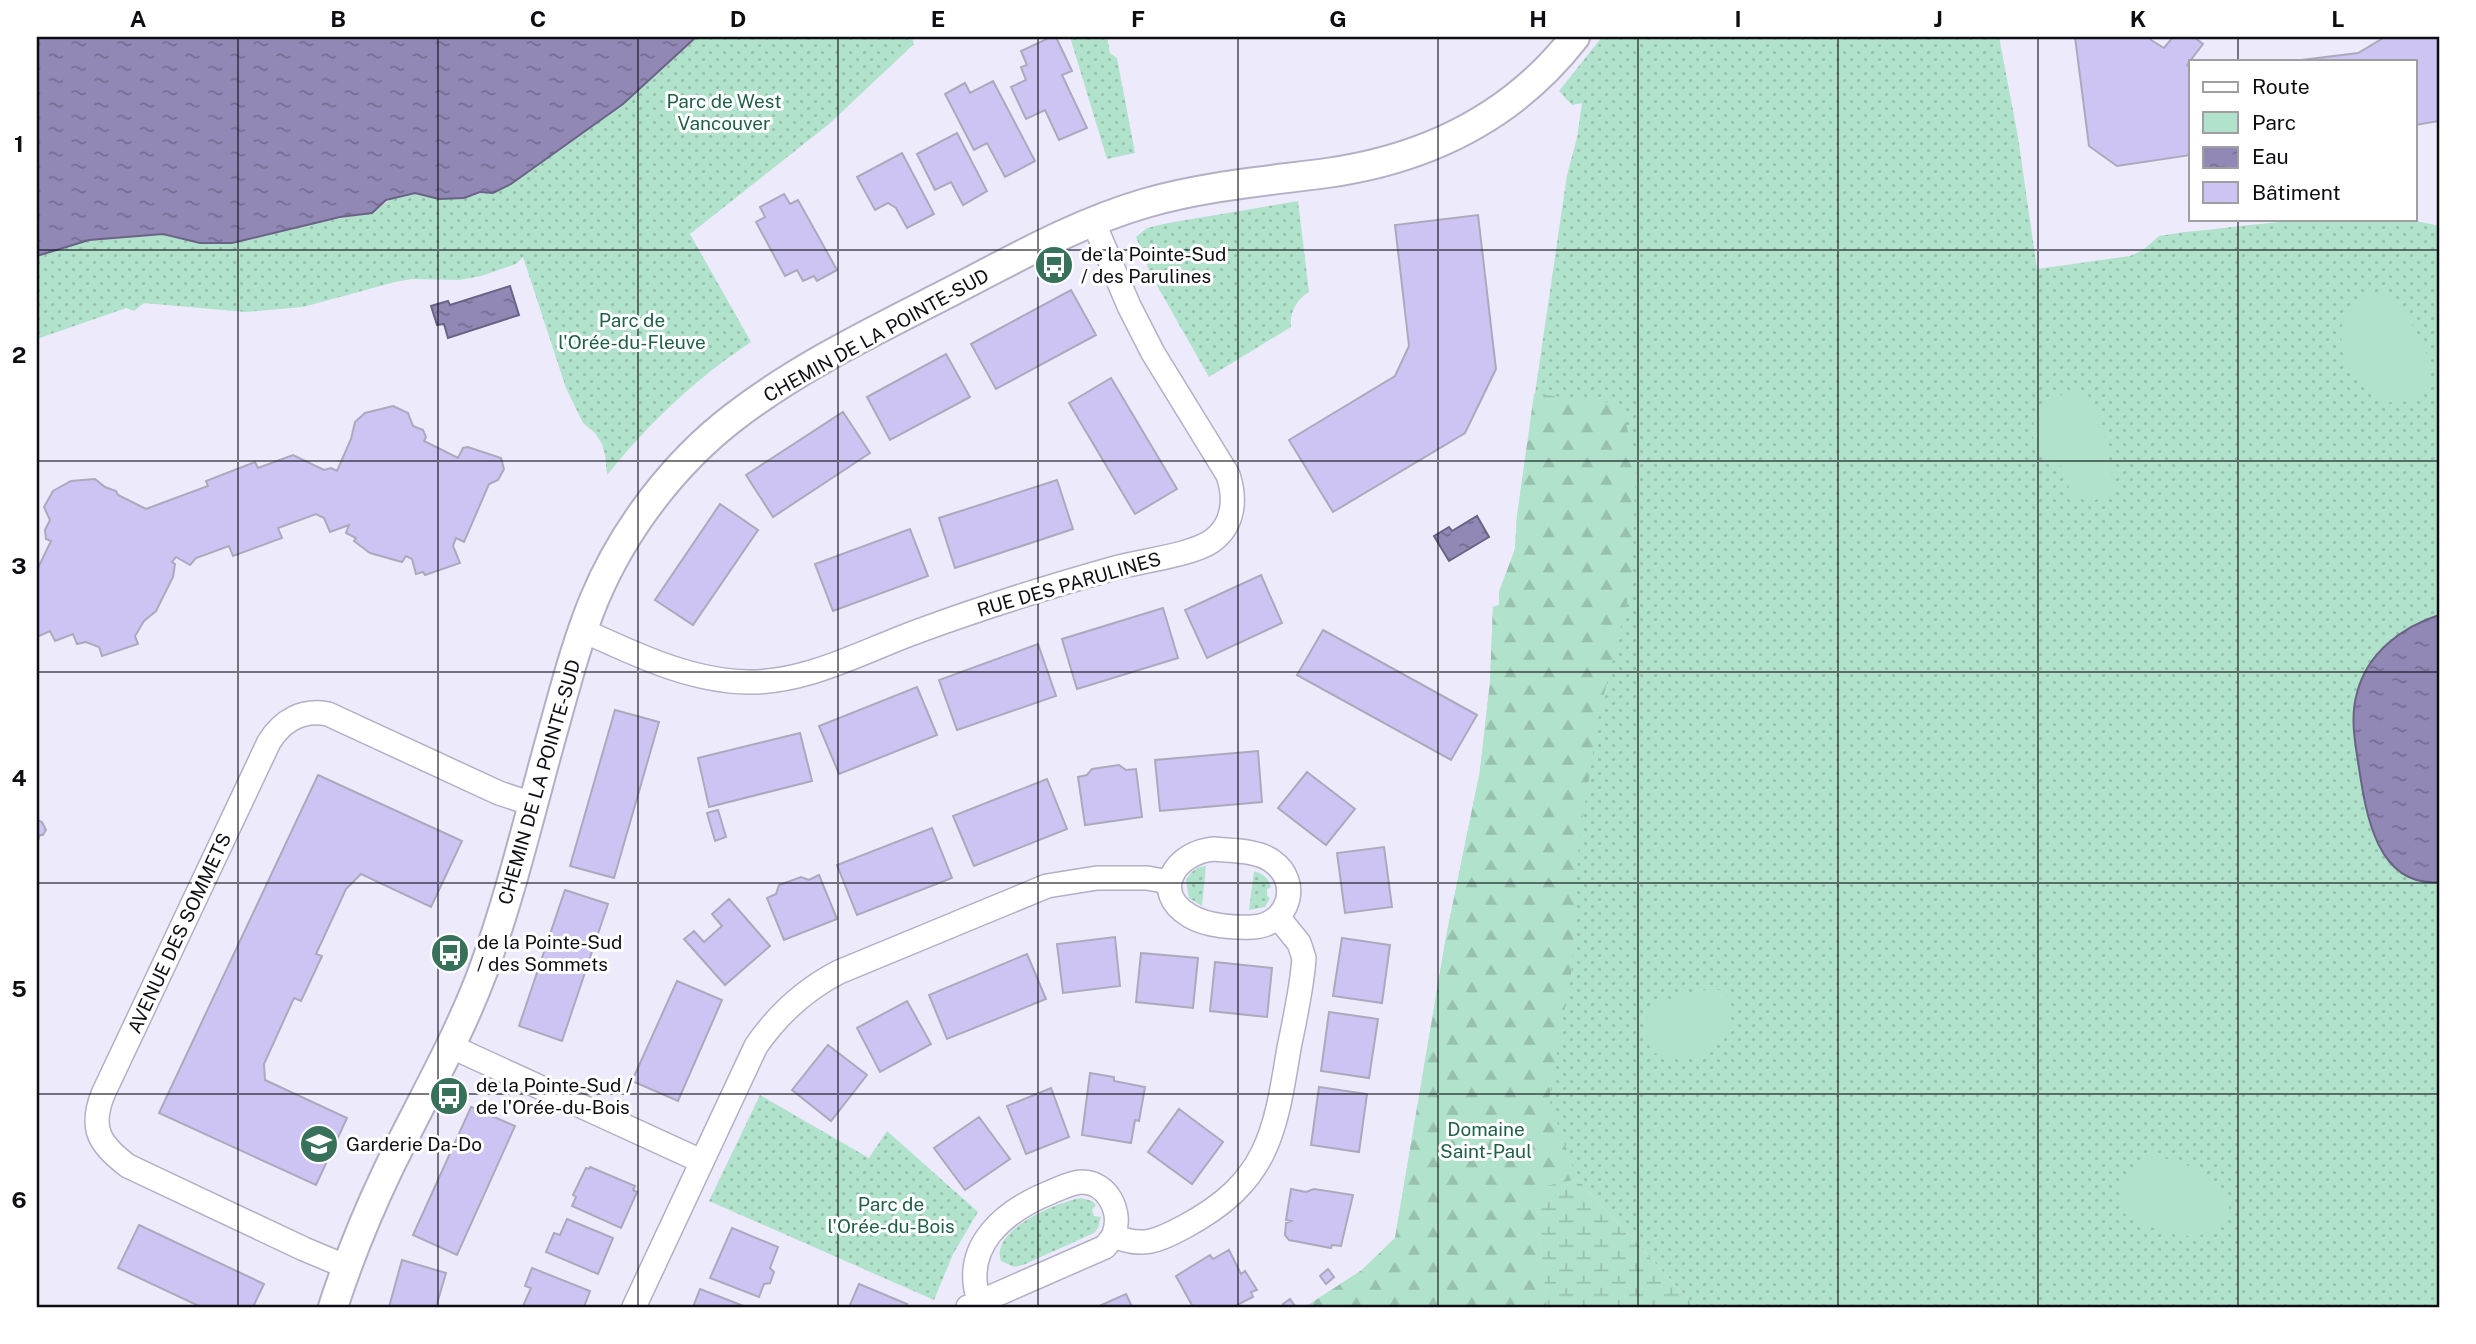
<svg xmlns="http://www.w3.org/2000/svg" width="2476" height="1344" font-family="'Public Sans',sans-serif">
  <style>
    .green { fill: url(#green-dots) }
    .forest { fill: url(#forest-firs) }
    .wetland { fill: url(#wetland-marsh) }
    .pitch { fill: #b1e2cb }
    .water { fill: url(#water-ripples); stroke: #6a6385; stroke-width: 2 }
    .building { fill: #cdc4f4; stroke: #aca9bd; stroke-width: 2 }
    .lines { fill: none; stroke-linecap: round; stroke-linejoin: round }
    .minor-casing { stroke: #b3afc4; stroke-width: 26 }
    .tertiary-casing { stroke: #b3afc4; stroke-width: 32 }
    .minor { stroke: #fff; stroke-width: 23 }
    .tertiary { stroke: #fff; stroke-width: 28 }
    .grid { fill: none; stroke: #0e0d14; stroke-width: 2; stroke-opacity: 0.55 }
    .labels { text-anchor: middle; stroke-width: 6; stroke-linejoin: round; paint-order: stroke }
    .park-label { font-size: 19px; fill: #1e6047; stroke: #fff }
    .poi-label { font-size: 19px; fill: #0e0d14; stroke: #fff; text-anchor: start }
    .street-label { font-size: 19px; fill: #0e0d14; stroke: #fff }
    .neatline { fill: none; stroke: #0e0d14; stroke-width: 2.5 }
    .grid-label { font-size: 23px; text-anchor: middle; font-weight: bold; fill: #0e0d14 }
  </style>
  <defs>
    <pattern id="green-dots" width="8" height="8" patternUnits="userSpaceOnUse" patternTransform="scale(1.75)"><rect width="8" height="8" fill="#b1e2cb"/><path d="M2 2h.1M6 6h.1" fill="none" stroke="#97c1ad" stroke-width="1.8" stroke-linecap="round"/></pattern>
    <pattern id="forest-firs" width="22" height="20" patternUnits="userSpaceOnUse" patternTransform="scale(1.75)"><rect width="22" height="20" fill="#b1e2cb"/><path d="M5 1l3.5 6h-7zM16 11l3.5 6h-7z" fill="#97c1ad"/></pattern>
    <pattern id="wetland-marsh" width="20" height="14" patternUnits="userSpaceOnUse" patternTransform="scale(1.75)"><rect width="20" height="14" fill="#b1e2cb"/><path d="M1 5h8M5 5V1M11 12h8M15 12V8" fill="none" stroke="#97c1ad"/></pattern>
    <pattern id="water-ripples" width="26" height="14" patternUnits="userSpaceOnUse" patternTransform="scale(1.75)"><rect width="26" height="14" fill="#9188b5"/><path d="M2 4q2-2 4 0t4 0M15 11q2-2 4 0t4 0" fill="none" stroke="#756e92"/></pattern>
  </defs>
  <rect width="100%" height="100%" fill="#edeafc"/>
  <!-- green -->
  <path class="green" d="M696,37H912L914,44L829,124L690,234L751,342C694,380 650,422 607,475L605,455L602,444L595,433L583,423L566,388L523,257L516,264L481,276L459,280L412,279L395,282L303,307L246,312L144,303L134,311L126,308L37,339V256L40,253L90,240L163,234L200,243L372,213C384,203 400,192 416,193C431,195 437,199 455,199C468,198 479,192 493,193Z
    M1070,37H1107L1110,53L1117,58L1135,153L1107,159Z
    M1602,37H1999L2018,137L2037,269L2130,256L2143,250L2159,236L2184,232C2261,225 2365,207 2439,226V1307H1696L1577,1179L1542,1188L1537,1210L1547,1307H1305L1362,1270L1395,1238L1446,937L1480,771L1490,682L1493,607L1499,605V592L1515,549L1517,516L1567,175L1577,138L1582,103L1572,105L1559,91Z
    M1298,201L1309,292C1297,299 1289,313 1291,327L1209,377L1151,275L1136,237L1147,228L1168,223Z
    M1206,866L1202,906L1189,898L1186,881C1191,871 1196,867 1206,866Z
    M1254,871C1263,874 1268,877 1271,887L1267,889V896L1270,898L1265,907L1249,910Z
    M760,1095L869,1158L887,1131L978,1212L953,1254L934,1300L709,1201Z
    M1081,1198L1092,1201L1096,1205L1092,1210L1094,1216L1101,1217L1098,1228L1094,1233L1023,1265L1014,1267L1001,1261C989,1230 1058,1202 1081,1198Z"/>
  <!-- forest -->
  <path class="forest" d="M1534,394L1620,403L1636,460L1632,582L1599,715L1579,842L1572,968L1549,1099L1577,1179L1542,1188L1537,1210L1547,1307H1305L1362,1270L1395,1238L1446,937L1480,771L1490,682L1493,607L1499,605V592L1515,549L1517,516Z"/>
  <!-- wetland -->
  <path class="wetland" d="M1577,1179L1682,1292L1696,1307H1547L1537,1210L1542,1187Z"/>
  <!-- pitch -->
  <path class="pitch" d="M2372,292C2385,292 2392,293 2401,303L2431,362C2434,387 2410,409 2386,401C2380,399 2373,392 2368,388C2345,371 2339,355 2342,327C2345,308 2354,299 2372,292Z
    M2071,391C2079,393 2085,393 2091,400C2101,412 2114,472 2113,488C2101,502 2088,504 2073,495C2066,486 2067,473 2060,465C2054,458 2044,456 2038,448C2020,423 2049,398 2071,391Z
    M1720,990C1757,1019 1700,1079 1653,1052C1621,1008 1686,987 1720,990Z
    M2154,1157C2183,1159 2226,1179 2230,1211C2215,1247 2172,1237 2144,1224C2138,1222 2130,1219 2125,1214C2115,1204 2119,1189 2125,1179C2132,1166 2140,1159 2154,1157Z"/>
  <!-- water -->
  <path class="water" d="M37,37H696L623,104L511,184L493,193L480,192L464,198L439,199L415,193L386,200L372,213L340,217L232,243H200L163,234L89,240L37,256Z
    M510,286L519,315L448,338L444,324L437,325L431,306L448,301L450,305Z
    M1477,516L1489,537L1449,561L1434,536L1449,527L1452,531Z
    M2439,615V882C2377,887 2366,814 2359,768C2355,743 2350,717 2357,693C2367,653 2402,627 2439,615Z"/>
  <!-- building -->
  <path class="building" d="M1051,37H1056L1072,71L1062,75L1087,128L1059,140L1045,110L1026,119L1011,87L1026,80L1021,67L1027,65L1021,51Z
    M2075,37H2151V40L2164,48L2173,37H2194L2203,44L2187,65L2191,68V155L2117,166L2089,146Z
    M2385,37H2439V121L2415,125V61H2293L2358,53Z
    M993,81L1035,161L1005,177L987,143L974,150L945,94L965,83L970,93Z
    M957,133L987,191L963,205L951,182L935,190L917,154Z
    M902,153L934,214L907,228L896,208L888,203L875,210L857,177Z
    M784,194L790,204L798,200L837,270L817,281L814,276L803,281L797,270L785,276L756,222L765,217L760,207Z
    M1478,215L1496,369L1465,433L1333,512L1289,440L1395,376L1409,346L1395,225Z
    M1071,290L1096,335L996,389L971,344Z
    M946,354L970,397L890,440L867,397Z
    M1111,378L1177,489L1135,514L1069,403Z
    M393,406L408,413L413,426L423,430L426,437L424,441L458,458L463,448L468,447L501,458L504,469L498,480L489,484L464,542L456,538L453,546L460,563L425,575L423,572L416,574L412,559L406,556L402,562L370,553L354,541L356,538L346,533L349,525L330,532L324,518L316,514L278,528L282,538L233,556L229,546L196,558L190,565L176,557L172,562L175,564L173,577L156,611L144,621L135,636L138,644L102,656L99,647L86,642L77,644L73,634L55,641L50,631L37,637V570L51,541L46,539L45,530L50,520L44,507L53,491L71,481L95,479L105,487L116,491L118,495L146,509L208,486L206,481L255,462L258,468L293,455L324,470L331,468L337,471L351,439L355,422L365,413Z
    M843,412L870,453L773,517L746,475Z
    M1057,480L1073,529L955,568L939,518Z
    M720,504L758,530L693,625L655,600Z
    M910,529L928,576L833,611L815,564Z
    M1261,575L1282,623L1207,658L1185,610Z
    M1163,608L1178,658L1077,689L1062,639Z
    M1323,630L1477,715L1451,760L1297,675Z
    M1038,644L1056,696L957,730L939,680Z
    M917,687L937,735L839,774L819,726Z
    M615,710L659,722L614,878L570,866Z
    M800,733L812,781L709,807L698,758Z
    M1258,751L1262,802L1160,811L1155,760Z
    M1119,765L1126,770L1136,769L1142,817L1085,825L1078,777L1087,775L1092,769Z
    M1307,772L1355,809L1326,845L1278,808Z
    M318,775L462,841L431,907L361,874L346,889L316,954L322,956L301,1001L294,998L264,1064L265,1080L347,1118L316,1185L159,1113Z
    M1047,779L1067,829L974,866L953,816Z
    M718,810L726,837L715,841L707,813Z
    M37,820L42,822L46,830L43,835H40L37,843Z
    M932,828L952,878L857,915L837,865Z
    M1384,847L1392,907L1345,913L1337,853Z
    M819,875L837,919L784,940L767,898L776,894L779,885L801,877L809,880Z
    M565,890L608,904L562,1041L519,1026Z
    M729,899L770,946L725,985L684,939L694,931L704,942L722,926L712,914Z
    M1115,937L1120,986L1063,993L1057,944Z
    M1342,938L1390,945L1382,1003L1333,996Z
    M1141,953L1198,958L1193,1008L1136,1002Z
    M1027,954L1046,999L947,1039L929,995Z
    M1215,962L1272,968L1267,1017L1210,1011Z
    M677,981L722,1000L678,1101L632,1081Z
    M907,1001L931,1044L880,1072L857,1028Z
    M1329,1012L1378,1019L1369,1078L1321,1071Z
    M828,1045L867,1075L831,1121L792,1090Z
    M1090,1073L1114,1077V1081L1145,1087L1139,1121L1135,1120L1131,1143L1082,1135Z
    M1319,1087L1367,1094L1359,1152L1311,1145Z
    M1051,1088L1069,1137L1026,1154L1007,1106Z
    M471,1107L515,1126L457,1255L413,1235Z
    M1179,1109L1223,1142L1192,1184L1148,1152Z
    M979,1117L1010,1159L965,1190L934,1148Z
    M590,1167L635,1186L633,1190L637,1192L621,1228L572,1206L576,1197L573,1195L586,1168L589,1169Z
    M1291,1189L1306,1192L1314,1189L1353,1195L1341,1246L1332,1245L1331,1248L1289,1240L1285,1235L1286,1223L1291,1221L1286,1220Z
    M567,1219L613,1238L598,1274L546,1252L554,1233L560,1235Z
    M139,1225L264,1284L253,1307H201L118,1268Z
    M732,1228L778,1247L770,1268L774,1272L770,1283L764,1284L759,1297L710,1278Z
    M1229,1250L1241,1274L1245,1271L1257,1290L1251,1292L1253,1297L1233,1307H1193L1176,1276L1210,1255L1213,1259Z
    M402,1260L446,1273L436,1307H389Z
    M532,1268L590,1291L584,1307L523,1306L531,1288L525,1286Z
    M1328,1269L1334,1277L1326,1284L1320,1276Z
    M859,1284L907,1304L905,1307H849Z
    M700,1289L746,1307H693Z
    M1126,1294L1132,1307H1095H1097Z
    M1290,1299L1295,1306L1285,1307L1283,1304Z"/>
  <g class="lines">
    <defs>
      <path id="minor" d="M582,630C635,654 689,681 748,682C809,683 867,649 924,629C987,606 1051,586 1115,568C1141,561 1192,555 1212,541C1234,525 1236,499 1228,475L1153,353L1129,306L1093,221
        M1214,849C1232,851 1257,850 1272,861C1302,882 1289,925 1253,927C1234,928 1207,926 1190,916C1149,892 1176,852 1214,849Z
        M450,1046L701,1161
        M1114,1236C1142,1248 1158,1241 1184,1227C1268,1182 1275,1134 1289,1048C1295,1018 1302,988 1304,958L1299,943L1278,917
        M347,1267L304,1249L128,1166C100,1145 89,1129 103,1094L269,742C282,721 302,709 328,714L499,793L532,804
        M634,1307L756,1046C778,1014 804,990 839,972L1047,886L1097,878H1147L1169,882
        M968,1307L1105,1247C1108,1243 1112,1239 1114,1234C1122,1212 1108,1182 1082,1182C1072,1182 1061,1188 1051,1192C1004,1211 961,1246 979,1301"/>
      <path id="tertiary" d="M333,1307C348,1261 366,1216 387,1172C419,1105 457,1041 483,971C513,889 532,804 556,720C567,680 578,639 594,600C623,530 674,463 734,417C800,366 878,329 952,291C1016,258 1077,223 1146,203C1205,186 1267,181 1327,173C1426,159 1513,117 1575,37"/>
    </defs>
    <!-- minor casing -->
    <use href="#minor" class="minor-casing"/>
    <!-- tertiary casing -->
    <use href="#tertiary" class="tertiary-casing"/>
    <!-- minor -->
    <use href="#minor" class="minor"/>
    <!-- tertiary -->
    <use href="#tertiary" class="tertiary"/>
  </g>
  <!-- grid -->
  <path class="grid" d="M238,37V1307M438,37V1307M638,37V1307M838,37V1307M1038,37V1307M1238,37V1307M1438,37V1307M1638,37V1307M1838,37V1307M2038,37V1307M2238,37V61M2238,219V1307M37,250H2439M37,461H2439M37,672H2439M37,883H2439M37,1094H2439"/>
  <!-- icons -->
  <defs>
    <symbol id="bus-disc" viewBox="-11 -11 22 22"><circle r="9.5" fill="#38715a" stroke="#fff"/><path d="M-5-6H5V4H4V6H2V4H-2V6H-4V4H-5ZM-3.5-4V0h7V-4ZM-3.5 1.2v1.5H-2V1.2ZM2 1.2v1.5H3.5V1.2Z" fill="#fff"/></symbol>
    <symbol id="school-disc" viewBox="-11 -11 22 22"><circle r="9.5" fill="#38715a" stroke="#fff"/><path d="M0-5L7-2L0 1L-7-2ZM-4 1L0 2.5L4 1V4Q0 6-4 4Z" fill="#fff"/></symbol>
  </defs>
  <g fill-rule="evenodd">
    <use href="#bus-disc" x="1032" y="243" width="44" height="44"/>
    <use href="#bus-disc" x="428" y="931" width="44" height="44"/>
    <use href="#bus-disc" x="427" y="1074" width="44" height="44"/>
    <use href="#school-disc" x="297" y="1122" width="44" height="44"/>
  </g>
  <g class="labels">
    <!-- park labels -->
    <g class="park-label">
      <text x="724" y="108">Parc de West<tspan x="724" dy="22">Vancouver</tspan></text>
      <text x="632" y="327">Parc de<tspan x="632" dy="22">l'Orée-du-Fleuve</tspan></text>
      <text x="1486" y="1136">Domaine<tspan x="1486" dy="22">Saint-Paul</tspan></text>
      <text x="891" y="1211">Parc de<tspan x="891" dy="22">l'Orée-du-Bois</tspan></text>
    </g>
    <!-- poi labels -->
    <g class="poi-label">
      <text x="1081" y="261">de la Pointe-Sud<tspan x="1081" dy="22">/ des Parulines</tspan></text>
      <text x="477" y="949">de la Pointe-Sud<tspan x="477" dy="22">/ des Sommets</tspan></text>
      <text x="476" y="1092">de la Pointe-Sud /<tspan x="476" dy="22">de l'Orée-du-Bois</tspan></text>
      <text x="346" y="1151">Garderie Da-Do</text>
    </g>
    <!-- street labels -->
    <g class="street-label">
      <text transform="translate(876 335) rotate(-29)" y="7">CHEMIN DE LA POINTE-SUD</text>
      <text transform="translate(1069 584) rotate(-16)" y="7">RUE DES PARULINES</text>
      <text transform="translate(539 782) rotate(-74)" y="7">CHEMIN DE LA POINTE-SUD</text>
      <text transform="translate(179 933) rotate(-65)" y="7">AVENUE DES SOMMETS</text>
    </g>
  </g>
  <!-- border -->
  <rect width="2476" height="1344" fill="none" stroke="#ffffff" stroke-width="77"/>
  <!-- legend -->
  <rect x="2189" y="60" width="228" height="161" fill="#ffffff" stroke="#9f9ea1" stroke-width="2"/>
  <rect x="2203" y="82" width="35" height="10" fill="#ffffff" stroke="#9f9ea1" stroke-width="2"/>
  <text x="2252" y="94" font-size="21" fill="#0e0d14">Route</text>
  <rect x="2203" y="112" width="35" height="21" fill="#b1e2cb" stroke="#9f9ea1" stroke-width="2"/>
  <text x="2252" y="130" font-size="21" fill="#0e0d14">Parc</text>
  <rect x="2203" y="147" width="35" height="21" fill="url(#water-ripples)" stroke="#9f9ea1" stroke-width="2"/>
  <text x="2252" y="164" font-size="21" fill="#0e0d14">Eau</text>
  <rect x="2203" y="182" width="35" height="21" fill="#cdc4f4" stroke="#9f9ea1" stroke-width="2"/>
  <text x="2252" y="200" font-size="21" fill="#0e0d14">Bâtiment</text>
  <rect x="38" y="38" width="2400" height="1268" class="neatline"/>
  <g class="grid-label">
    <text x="138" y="27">A</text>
    <text x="338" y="27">B</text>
    <text x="538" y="27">C</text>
    <text x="738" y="27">D</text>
    <text x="938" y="27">E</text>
    <text x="1138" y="27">F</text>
    <text x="1338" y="27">G</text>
    <text x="1538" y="27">H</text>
    <text x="1738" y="27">I</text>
    <text x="1938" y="27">J</text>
    <text x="2138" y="27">K</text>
    <text x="2338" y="27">L</text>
    <text x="19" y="152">1</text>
    <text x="19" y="363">2</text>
    <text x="19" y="574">3</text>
    <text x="19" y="786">4</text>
    <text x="19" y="997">5</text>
    <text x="19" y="1208">6</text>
  </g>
</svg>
